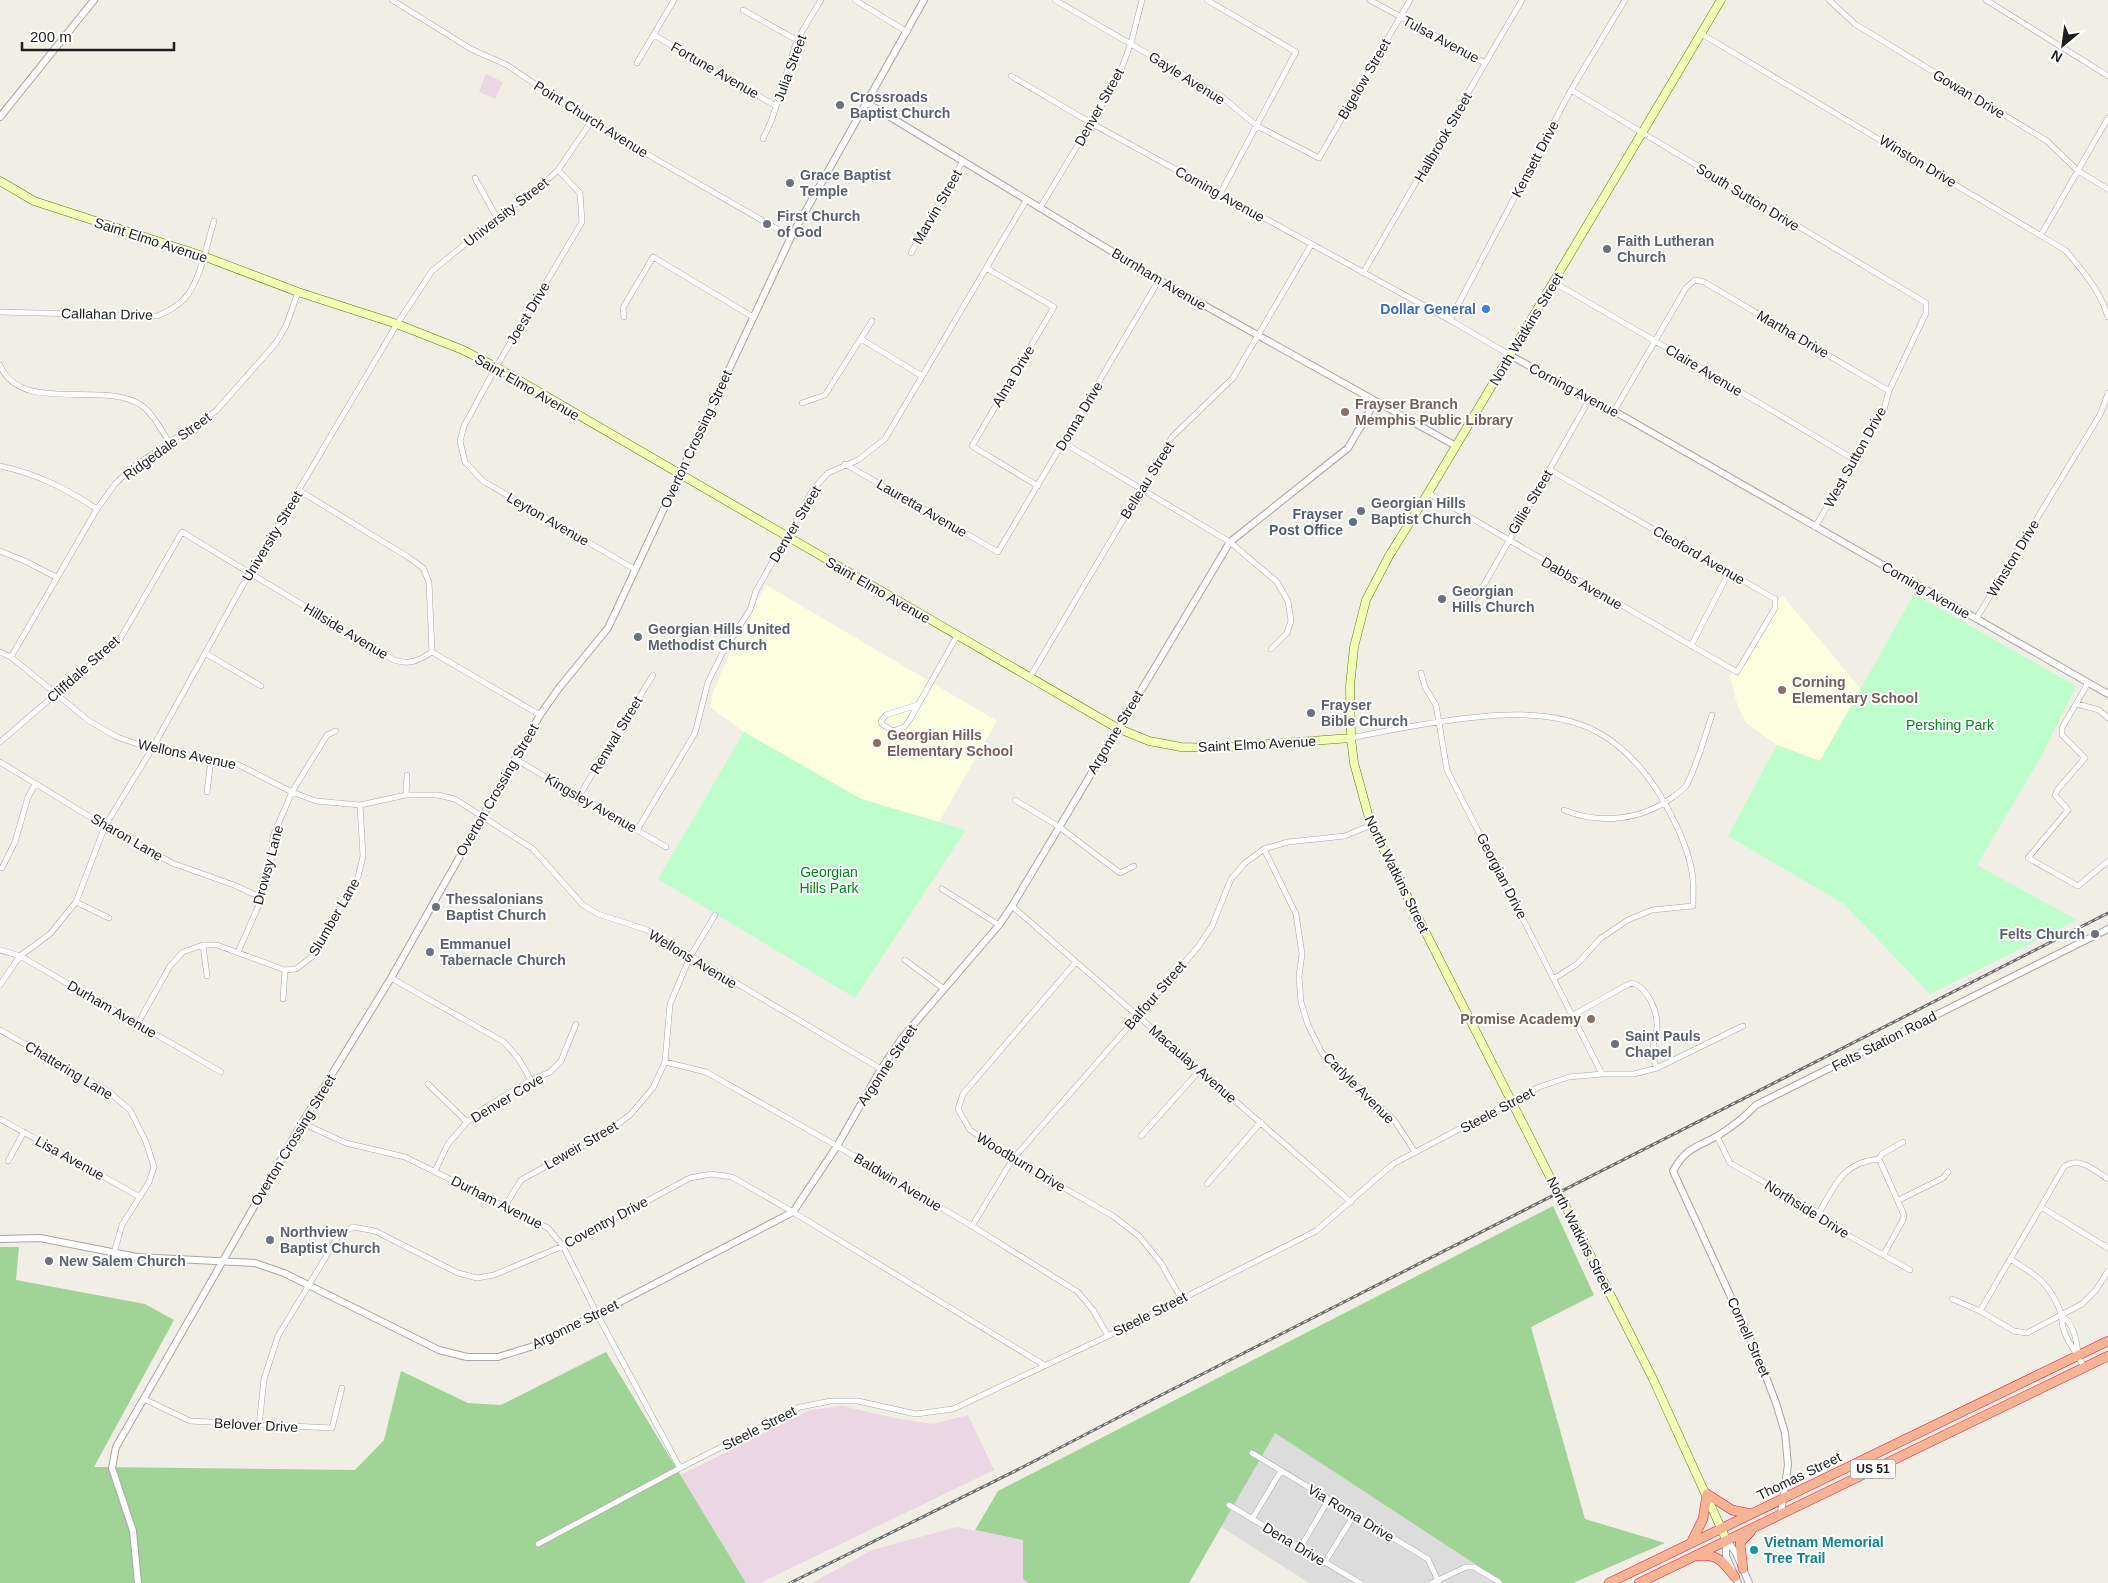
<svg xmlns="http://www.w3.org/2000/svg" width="2108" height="1583" font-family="Arial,sans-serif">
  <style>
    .residential { fill: #dddcdc }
    .industrial { fill: #ebd6e4 }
    .education { fill: #fbffe0 }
    .forest { fill: #a0d496 }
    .park { fill: #befecc }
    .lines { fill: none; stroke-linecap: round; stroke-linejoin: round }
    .minor-casing { stroke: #a6a6a6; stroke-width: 6 }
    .tertiary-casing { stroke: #a6a6a6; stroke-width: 8 }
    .secondary-casing { stroke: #5f7d00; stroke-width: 9 }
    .trunk-casing { stroke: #eb1543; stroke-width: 10 }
    .minor { stroke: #fff; stroke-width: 5 }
    .tertiary { stroke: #fff; stroke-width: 6 }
    .secondary { stroke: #f2ffb5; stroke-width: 8 }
    .trunk { stroke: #f7b494; stroke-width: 9 }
    .rail-casing { stroke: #6d6d6d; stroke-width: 3 }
    .rail { stroke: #fff; stroke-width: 1; stroke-dasharray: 4; stroke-linecap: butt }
    .secondary-bridge-casing { stroke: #5f7d00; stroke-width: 9; stroke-linecap: butt }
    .secondary-bridge { stroke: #f2ffb5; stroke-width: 8 }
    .worship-dot { fill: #6b7280; stroke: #fff; stroke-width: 2 }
    .shop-dot { fill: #3f7fe0; stroke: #fff; stroke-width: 2 }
    .education-dot { fill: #8d6e63; stroke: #fff; stroke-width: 2 }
    .service-dot { fill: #5c6f8a; stroke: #fff; stroke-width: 2 }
    .culture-dot { fill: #0f9aa8; stroke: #fff; stroke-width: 2 }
    .labels { text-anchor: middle; stroke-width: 4; stroke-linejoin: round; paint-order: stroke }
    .shield { fill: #fff; stroke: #626262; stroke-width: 1 }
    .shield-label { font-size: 12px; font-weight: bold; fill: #1f1f1f }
    .street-label { font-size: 14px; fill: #1f1f1f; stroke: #fff }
    .worship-label { font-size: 14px; font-weight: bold; fill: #5b616d; stroke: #fff; text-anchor: start }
    .shop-label { font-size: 14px; font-weight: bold; fill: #366cbe; stroke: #fff; text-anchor: end }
    .education-label { font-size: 14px; font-weight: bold; fill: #785e54; stroke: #fff; text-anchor: start }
    .service-label { font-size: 14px; font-weight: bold; fill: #4e5e75; stroke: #fff; text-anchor: end }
    .park-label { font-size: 14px; fill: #01891e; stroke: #fff }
    .culture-label { font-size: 14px; font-weight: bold; fill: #0d838f; stroke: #fff; text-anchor: start }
  </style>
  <rect width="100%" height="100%" fill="#f1eee5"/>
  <!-- residential -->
  <path class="residential" d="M1264,1424L1513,1583H1309L1215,1523Z"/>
  <!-- industrial -->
  <path class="industrial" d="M486,74L503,82L495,99L479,92Z
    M843,1406L894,1418L933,1424L968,1415L994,1470L760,1583H746L681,1475L810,1410Z
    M957,1527L1023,1540V1579L1029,1583H812L872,1550Z"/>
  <!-- education -->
  <path class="education" d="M766,585L997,721L939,822L861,799L744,732L710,707L712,695L732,648Z
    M1782,595L1861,689L1820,761L1777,745L1746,723L1737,704L1730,677Z"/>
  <!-- forest -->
  <path class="forest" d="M1553,1206L1594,1295L1531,1327L1585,1519L1665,1543L1573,1583H1504L1275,1433L1189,1583H1029L1023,1579V1540L975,1530L998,1491Z
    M0,1247H19L16,1280L145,1304L174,1320L94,1467L355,1470L384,1440L401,1371L468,1403L501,1405L606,1352L746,1583H0Z"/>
  <!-- park -->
  <path class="park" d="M1914,594L2076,686L2041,757L1977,865L2077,920L1930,994L1844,904L1728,836L1777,745L1820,761Z
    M744,732L861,799L966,830L855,998L658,879Z"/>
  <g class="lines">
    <defs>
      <path id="minor" d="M392,0L471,49L507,65L591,122L791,237
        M855,0L907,32
        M1055,0L1222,97L1257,126L1319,158L1410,0
        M1207,0L1296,52L1220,194
        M1370,0L1485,63
        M1829,0L1855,24L2047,141L2078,171L2108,189
        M1986,0L2108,76
        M743,10L797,40
        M1700,33L2065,250C2083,271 2100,290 2108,317
        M654,35L776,106
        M637,63L674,0
        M1011,76L1091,123L1450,320L1510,355
        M1571,90L1926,303V313L1889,391L1883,413L1815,527
        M763,139L772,119L797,40L821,0
        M558,170L580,193L582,222L496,367L464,426L460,441L465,462L483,481L636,570
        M475,178L497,218
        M1040,208L1118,78L1131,43L1142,0
        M2041,235L2108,118
        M911,253L963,161
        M986,268L1054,307L972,446L1038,486
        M1363,273L1522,0
        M1553,282L1655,341L1855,460
        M0,312L157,316C167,312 175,308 183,300C200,284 207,243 214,221
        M624,317L623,308L653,257L753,317
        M1450,320L1571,90L1625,0
        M861,339L922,376
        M0,365C20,415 104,380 141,405C153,414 161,429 169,442
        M802,403L825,395L872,321
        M1614,411L1686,288L1695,280L1704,282L1889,391
        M1064,443L1230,542L1277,582L1288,601L1291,621L1287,633L1271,649
        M845,464L998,552L1159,280
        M0,466C37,474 65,488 97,509
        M300,491L408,557L423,568L429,582L432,652
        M1428,493L1737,672L1775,608V599L1550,470
        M0,551L25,561L56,577
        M1470,604L1485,583L1589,400
        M1976,619L2101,413L2108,393
        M1691,646L1729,572
        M0,652L11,657L89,721L117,737L152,749L239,765L292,792L316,801L360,805L406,795H438L455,799L533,849L583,905L598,914L647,930L881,1069
        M205,653L261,686
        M11,657L97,509L115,484L133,467L216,411L276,343L286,326L298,292
        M1421,673L1425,687L1436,705L1447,770L1602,1074
        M1030,677L1172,437L1233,378L1311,245
        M2088,683L2062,728V735L2085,758L2058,789L2055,795L2068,810L2028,858L2078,886L2108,861
        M2077,704L2099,710L2108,718
        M917,705L886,715L881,721L882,724L893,731L904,727L909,721L957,636
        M1351,738C1394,729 1435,721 1478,717C1560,709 1614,721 1660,795C1674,819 1687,844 1692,872C1694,882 1693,895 1693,906L1652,910L1628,920L1601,938L1577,964L1555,978
        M0,742L120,639L182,532L394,660C410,665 418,661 432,652L540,715
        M515,759L666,847
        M0,762L105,826L172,863L234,885L262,898
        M207,792L211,760
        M406,795L407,775
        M579,796L653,675
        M1015,800L1058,826L1120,873L1134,866
        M1564,810C1600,825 1642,820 1673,797C1678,793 1685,789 1687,784C1698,763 1704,738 1712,715
        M637,830L695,733L708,682L724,650L750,610L756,591L814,488L828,473L858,460L885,439L1027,199
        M1264,849L1296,914L1302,954L1299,976L1301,1002L1308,1025L1322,1053L1394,1120L1415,1152
        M2,868L15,842L28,797L36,783
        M942,889L999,925
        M76,902L109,918
        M1012,906L1351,1202
        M203,945L207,976
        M0,950L20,956L221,1072
        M238,952L262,898L271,863L273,836L292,792L327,735L336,731
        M905,960L944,989
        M1076,962L963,1094L958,1109L970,1130L1013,1159L1113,1216L1139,1236L1161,1263L1181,1298
        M391,978L504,1042L518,1058L531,1080
        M0,985L20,956L50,934L76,902L105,826L152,749L250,572L397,324L432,271L497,218L543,184L558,170L591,122
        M283,999L285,970
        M1573,1015L1627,985L1632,983C1648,988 1657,1010 1657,1025C1657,1036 1651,1047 1653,1057C1654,1061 1656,1065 1657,1068
        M138,1023L170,966L183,952L203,945H217L285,970L296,969L313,956L358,877L363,856L360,805
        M0,1030L108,1091L130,1110L146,1142L154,1167L149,1182L122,1225L114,1253
        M665,1062L706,1072L837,1146L972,1226L1078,1292L1093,1310L1108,1336
        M428,1084L467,1122
        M0,1119L140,1197
        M302,1123L346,1143L405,1157L548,1228L563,1246L597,1314L680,1468
        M1141,1136L1200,1070
        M1717,1136L1730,1163L1819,1213L1826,1223L1910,1270
        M1879,1159L1904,1215L1903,1220L1884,1254
        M8,1161L24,1132
        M435,1171L448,1144L467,1122L483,1109L531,1080L550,1072L561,1061L576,1024
        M1207,1184L1261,1122
        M1899,1200L1943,1178L1948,1172
        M505,1206L521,1180L603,1135L630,1115L653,1088L665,1062L670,1004L690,957L715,915
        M2041,1207L2108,1248
        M1819,1213C1835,1185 1843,1162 1879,1159L1882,1154L1903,1142
        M972,1226L1013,1159L1198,947L1212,926L1231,879L1245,863L1264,849L1288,842L1345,836L1371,825
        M2010,1259C2038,1276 2051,1284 2062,1316
        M1952,1299L1980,1311L2014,1331L2027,1333L2082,1304L2096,1290L2108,1271
        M1980,1311L2064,1167C2079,1155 2095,1171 2108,1179
        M2078,1355C2077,1342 2074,1323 2062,1316C2060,1334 2076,1351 2084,1367
        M144,1399L190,1421L332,1428L342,1388
        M259,1426L264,1379L278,1336L339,1235L353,1227L375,1231L458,1273L477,1278L494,1275L563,1246L690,1178L711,1174L732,1177L793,1212L1044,1365
        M1252,1453L1428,1559L1439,1583
        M1229,1505L1360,1583
        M1252,1519L1281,1471
        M538,1544L680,1468L800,1407L831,1401H858L916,1414L953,1409L1108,1336L1316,1231L1393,1164L1539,1087L1569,1077L1602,1074H1634L1657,1068L1743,1026
        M1300,1548L1329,1499
        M1325,1562L1354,1515
        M1432,1583L1466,1567H1474L1499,1582"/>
      <path id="tertiary" d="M867,103L1159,280L1456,446
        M0,117L94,0
        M1510,355L1589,400L1614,411L2108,694
        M0,1239L40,1238L137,1257L255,1263L284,1273L439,1350L467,1357H498L537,1345L793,1212L837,1146L881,1069L902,1038L999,925L1012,906L1230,542L1348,448L1375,402
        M1781,1513L1788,1465L1785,1433L1776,1403L1758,1356L1673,1171C1687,1146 1697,1148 1719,1135C1733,1126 1745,1117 1756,1105L2108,929
        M1726,1539L1736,1553L1749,1583
        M1726,1539V1556L1738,1583
        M138,1583L133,1531L112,1468L116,1447L302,1123L391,978L540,715L559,688L608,628L791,237L924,0"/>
      <path id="secondary" d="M0,181L34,201L203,256L298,292L397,324L463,350L496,367L1117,728L1149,741L1181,747L1215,748L1351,738
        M1552,1181L1371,825L1354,763L1351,738L1350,686L1354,647L1366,600L1389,556L1428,493L1721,0
        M1567,1209L1653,1379L1726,1539"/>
      <path id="trunk" d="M1691,1543L1703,1519L1707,1494L1732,1510L1751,1514
        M1697,1556C1718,1553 1723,1562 1735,1577
        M1743,1569L1740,1543L1751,1531
        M1609,1583L2108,1341
        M1639,1583L2108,1356"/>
    </defs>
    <!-- minor casing -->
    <use href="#minor" class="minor-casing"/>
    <!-- tertiary casing -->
    <use href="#tertiary" class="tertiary-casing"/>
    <!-- secondary casing -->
    <use href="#secondary" class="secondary-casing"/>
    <!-- trunk casing -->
    <use href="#trunk" class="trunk-casing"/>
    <!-- minor -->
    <use href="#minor" class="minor"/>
    <!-- tertiary -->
    <use href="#tertiary" class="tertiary"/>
    <!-- secondary -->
    <use href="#secondary" class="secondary"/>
    <!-- trunk -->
    <use href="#trunk" class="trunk"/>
    <defs>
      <path id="rail" d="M790,1583L1021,1468L1169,1391L2108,913"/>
    </defs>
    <!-- rail casing -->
    <use href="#rail" class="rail-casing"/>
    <!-- rail -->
    <use href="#rail" class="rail"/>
    <defs>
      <path id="secondary-bridge" d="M1552,1181L1567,1209"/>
    </defs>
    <!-- secondary-bridge casing -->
    <use href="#secondary-bridge" class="secondary-bridge-casing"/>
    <!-- secondary-bridge -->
    <use href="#secondary-bridge" class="secondary-bridge"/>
  </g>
  <!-- markers -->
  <g class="worship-dot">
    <circle cx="840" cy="105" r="5"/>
    <circle cx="790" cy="183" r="5"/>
    <circle cx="767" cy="224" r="5"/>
    <circle cx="1607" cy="249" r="5"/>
    <circle cx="1361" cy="511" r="5"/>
    <circle cx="1442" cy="599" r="5"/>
    <circle cx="638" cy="637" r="5"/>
    <circle cx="1311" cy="713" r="5"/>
    <circle cx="436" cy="907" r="5"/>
    <circle cx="2095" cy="934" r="5"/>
    <circle cx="430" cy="952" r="5"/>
    <circle cx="1615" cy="1044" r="5"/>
    <circle cx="270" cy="1240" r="5"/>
    <circle cx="49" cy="1261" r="5"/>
  </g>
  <circle class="shop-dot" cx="1486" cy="309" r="5"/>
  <g class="education-dot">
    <circle cx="1345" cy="412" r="5"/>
    <circle cx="1782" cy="690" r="5"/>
    <circle cx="877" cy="743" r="5"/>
    <circle cx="1591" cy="1019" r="5"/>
  </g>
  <circle class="service-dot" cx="1353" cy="522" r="5"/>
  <circle class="culture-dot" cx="1754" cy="1550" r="5"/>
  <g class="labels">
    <!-- shield labels -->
    <rect class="shield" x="1850.5" y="1459.5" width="45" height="19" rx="4"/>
    <g class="shield-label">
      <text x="1873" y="1473">US 51</text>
    </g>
    <!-- street labels -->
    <g class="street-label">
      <text transform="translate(1441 39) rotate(28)" y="5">Tulsa Avenue</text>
      <text transform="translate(790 68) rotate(-70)" y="5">Julia Street</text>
      <text transform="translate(715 70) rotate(30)" y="5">Fortune Avenue</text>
      <text transform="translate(1187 78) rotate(32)" y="5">Gayle Avenue</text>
      <text transform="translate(1364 79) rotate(-60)" y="5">Bigelow Street</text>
      <text transform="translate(1969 94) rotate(31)" y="5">Gowan Drive</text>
      <text transform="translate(1099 107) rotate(-61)" y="5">Denver Street</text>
      <text transform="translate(591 119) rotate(32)" y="5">Point Church Avenue</text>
      <text transform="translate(1443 137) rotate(-60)" y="5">Hallbrook Street</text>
      <text transform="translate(1535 159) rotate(-62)" y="5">Kensett Drive</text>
      <text transform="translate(1918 161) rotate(31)" y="5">Winston Drive</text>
      <text transform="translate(1220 194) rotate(29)" y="5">Corning Avenue</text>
      <text transform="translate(1748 197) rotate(31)" y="5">South Sutton Drive</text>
      <text transform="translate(937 207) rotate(-60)" y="5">Marvin Street</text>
      <text transform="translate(506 212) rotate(-38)" y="5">University Street</text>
      <text transform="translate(151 240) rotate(18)" y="5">Saint Elmo Avenue</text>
      <text transform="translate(1159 279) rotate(31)" y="5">Burnham Avenue</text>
      <text transform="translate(528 313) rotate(-59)" y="5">Joest Drive</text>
      <text transform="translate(107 314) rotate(1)" y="5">Callahan Drive</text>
      <text transform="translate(1526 329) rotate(-59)" y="5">North Watkins Street</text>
      <text transform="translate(1793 334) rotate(30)" y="5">Martha Drive</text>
      <text transform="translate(1704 370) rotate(31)" y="5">Claire Avenue</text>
      <text transform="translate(1013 376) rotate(-59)" y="5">Alma Drive</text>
      <text transform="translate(527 387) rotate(30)" y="5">Saint Elmo Avenue</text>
      <text transform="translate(1574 390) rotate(28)" y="5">Corning Avenue</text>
      <text transform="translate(1079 416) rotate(-59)" y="5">Donna Drive</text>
      <text transform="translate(696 439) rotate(-65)" y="5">Overton Crossing Street</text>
      <text transform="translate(167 446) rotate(-36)" y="5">Ridgedale Street</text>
      <text transform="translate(1855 457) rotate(-61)" y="5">West Sutton Drive</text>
      <text transform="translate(1147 480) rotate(-58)" y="5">Belleau Street</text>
      <text transform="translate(1530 502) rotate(-59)" y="5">Gillie Street</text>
      <text transform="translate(922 508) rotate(30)" y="5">Lauretta Avenue</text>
      <text transform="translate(548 519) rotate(30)" y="5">Leyton Avenue</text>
      <text transform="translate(795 524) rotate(-59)" y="5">Denver Street</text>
      <text transform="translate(272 536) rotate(-59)" y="5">University Street</text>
      <text transform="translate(1699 555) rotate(30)" y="5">Cleoford Avenue</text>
      <text transform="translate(2013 558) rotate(-59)" y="5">Winston Drive</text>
      <text transform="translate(1582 583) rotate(30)" y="5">Dabbs Avenue</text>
      <text transform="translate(878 590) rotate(30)" y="5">Saint Elmo Avenue</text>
      <text transform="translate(1926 590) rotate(30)" y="5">Corning Avenue</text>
      <text transform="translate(346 631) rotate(31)" y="5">Hillside Avenue</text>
      <text transform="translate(83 669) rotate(-42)" y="5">Cliffdale Street</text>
      <text transform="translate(1115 732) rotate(-59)" y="5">Argonne Street</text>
      <text transform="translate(616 735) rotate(-59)" y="5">Renwal Street</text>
      <text transform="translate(1257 744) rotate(-3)" y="5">Saint Elmo Avenue</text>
      <text transform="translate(187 754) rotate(12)" y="5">Wellons Avenue</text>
      <text transform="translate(497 790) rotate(-60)" y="5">Overton Crossing Street</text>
      <text transform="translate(591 803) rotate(30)" y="5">Kingsley Avenue</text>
      <text transform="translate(127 837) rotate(30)" y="5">Sharon Lane</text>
      <text transform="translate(268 865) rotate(-75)" y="5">Drowsy Lane</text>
      <text transform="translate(1397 874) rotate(64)" y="5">North Watkins Street</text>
      <text transform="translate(1502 876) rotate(63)" y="5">Georgian Drive</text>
      <text transform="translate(334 917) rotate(-60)" y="5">Slumber Lane</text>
      <text transform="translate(693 959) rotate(31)" y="5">Wellons Avenue</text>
      <text transform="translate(1155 995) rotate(-49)" y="5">Balfour Street</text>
      <text transform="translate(112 1009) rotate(30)" y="5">Durham Avenue</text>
      <text transform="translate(1884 1041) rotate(-27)" y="5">Felts Station Road</text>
      <text transform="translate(1193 1064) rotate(41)" y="5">Macaulay Avenue</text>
      <text transform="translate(887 1065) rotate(-56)" y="5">Argonne Street</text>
      <text transform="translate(69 1070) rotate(31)" y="5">Chattering Lane</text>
      <text transform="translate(1359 1088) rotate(45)" y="5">Carlyle Avenue</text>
      <text transform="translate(507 1098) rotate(-31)" y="5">Denver Cove</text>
      <text transform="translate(1497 1110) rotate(-28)" y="5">Steele Street</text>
      <text transform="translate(293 1140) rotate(-59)" y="5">Overton Crossing Street</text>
      <text transform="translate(581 1145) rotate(-30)" y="5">Leweir Street</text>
      <text transform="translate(70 1158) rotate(29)" y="5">Lisa Avenue</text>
      <text transform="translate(1021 1162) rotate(31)" y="5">Woodburn Drive</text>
      <text transform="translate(898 1182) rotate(31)" y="5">Baldwin Avenue</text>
      <text transform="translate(497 1202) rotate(27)" y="5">Durham Avenue</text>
      <text transform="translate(1807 1209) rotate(32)" y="5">Northside Drive</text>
      <text transform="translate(606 1222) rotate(-28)" y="5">Coventry Drive</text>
      <text transform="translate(1580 1235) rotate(63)" y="5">North Watkins Street</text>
      <text transform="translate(1150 1314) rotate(-27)" y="5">Steele Street</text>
      <text transform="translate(575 1324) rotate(-26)" y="5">Argonne Street</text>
      <text transform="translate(1749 1337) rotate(66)" y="5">Cornell Street</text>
      <text transform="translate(256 1425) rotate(3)" y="5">Belover Drive</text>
      <text transform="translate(759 1428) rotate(-27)" y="5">Steele Street</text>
      <text transform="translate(1799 1476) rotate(-26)" y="5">Thomas Street</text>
      <text transform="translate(1351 1513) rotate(31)" y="5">Via Roma Drive</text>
      <text transform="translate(1294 1544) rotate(31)" y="5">Dena Drive</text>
    </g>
    <!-- worship labels -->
    <g class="worship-label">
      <text x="850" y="102">Crossroads<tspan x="850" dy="16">Baptist Church</tspan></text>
      <text x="800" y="180">Grace Baptist<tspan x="800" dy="16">Temple</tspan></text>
      <text x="777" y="221">First Church<tspan x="777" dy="16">of God</tspan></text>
      <text x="1617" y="246">Faith Lutheran<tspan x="1617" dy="16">Church</tspan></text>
      <text x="1371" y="508">Georgian Hills<tspan x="1371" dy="16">Baptist Church</tspan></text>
      <text x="1452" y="596">Georgian<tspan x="1452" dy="16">Hills Church</tspan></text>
      <text x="648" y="634">Georgian Hills United<tspan x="648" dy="16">Methodist Church</tspan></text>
      <text x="1321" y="710">Frayser<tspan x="1321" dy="16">Bible Church</tspan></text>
      <text x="446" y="904">Thessalonians<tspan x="446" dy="16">Baptist Church</tspan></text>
      <text x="2085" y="939" text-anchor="end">Felts Church</text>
      <text x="440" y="949">Emmanuel<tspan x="440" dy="16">Tabernacle Church</tspan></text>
      <text x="1625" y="1041">Saint Pauls<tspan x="1625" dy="16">Chapel</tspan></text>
      <text x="280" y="1237">Northview<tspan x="280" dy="16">Baptist Church</tspan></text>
      <text x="59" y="1266">New Salem Church</text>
    </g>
    <!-- shop labels -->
    <g class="shop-label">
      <text x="1476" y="314">Dollar General</text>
    </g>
    <!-- education labels -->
    <g class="education-label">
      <text x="1355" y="409">Frayser Branch<tspan x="1355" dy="16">Memphis Public Library</tspan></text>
      <text x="1792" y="687">Corning<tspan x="1792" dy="16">Elementary School</tspan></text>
      <text x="887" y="740">Georgian Hills<tspan x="887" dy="16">Elementary School</tspan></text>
      <text x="1581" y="1024" text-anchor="end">Promise Academy</text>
    </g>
    <!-- service labels -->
    <g class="service-label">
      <text x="1343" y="519">Frayser<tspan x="1343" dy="16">Post Office</tspan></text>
    </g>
    <!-- park labels -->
    <g class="park-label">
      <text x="1950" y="730">Pershing Park</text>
      <text x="829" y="877">Georgian<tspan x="829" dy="16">Hills Park</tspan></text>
    </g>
    <!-- culture labels -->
    <g class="culture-label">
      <text x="1764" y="1547">Vietnam Memorial<tspan x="1764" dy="16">Tree Trail</tspan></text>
    </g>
  </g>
  <!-- north arrow -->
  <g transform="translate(2063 45) rotate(209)" stroke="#ffffff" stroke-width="4" paint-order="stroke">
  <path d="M0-4L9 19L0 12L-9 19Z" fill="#1f1f1f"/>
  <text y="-8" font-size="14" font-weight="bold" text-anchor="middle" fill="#1f1f1f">N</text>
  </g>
  <!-- scale -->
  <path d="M22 42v8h152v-8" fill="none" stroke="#1f1f1f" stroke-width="2.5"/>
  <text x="30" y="42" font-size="15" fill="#1f1f1f" stroke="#ffffff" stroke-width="4" paint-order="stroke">200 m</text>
</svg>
